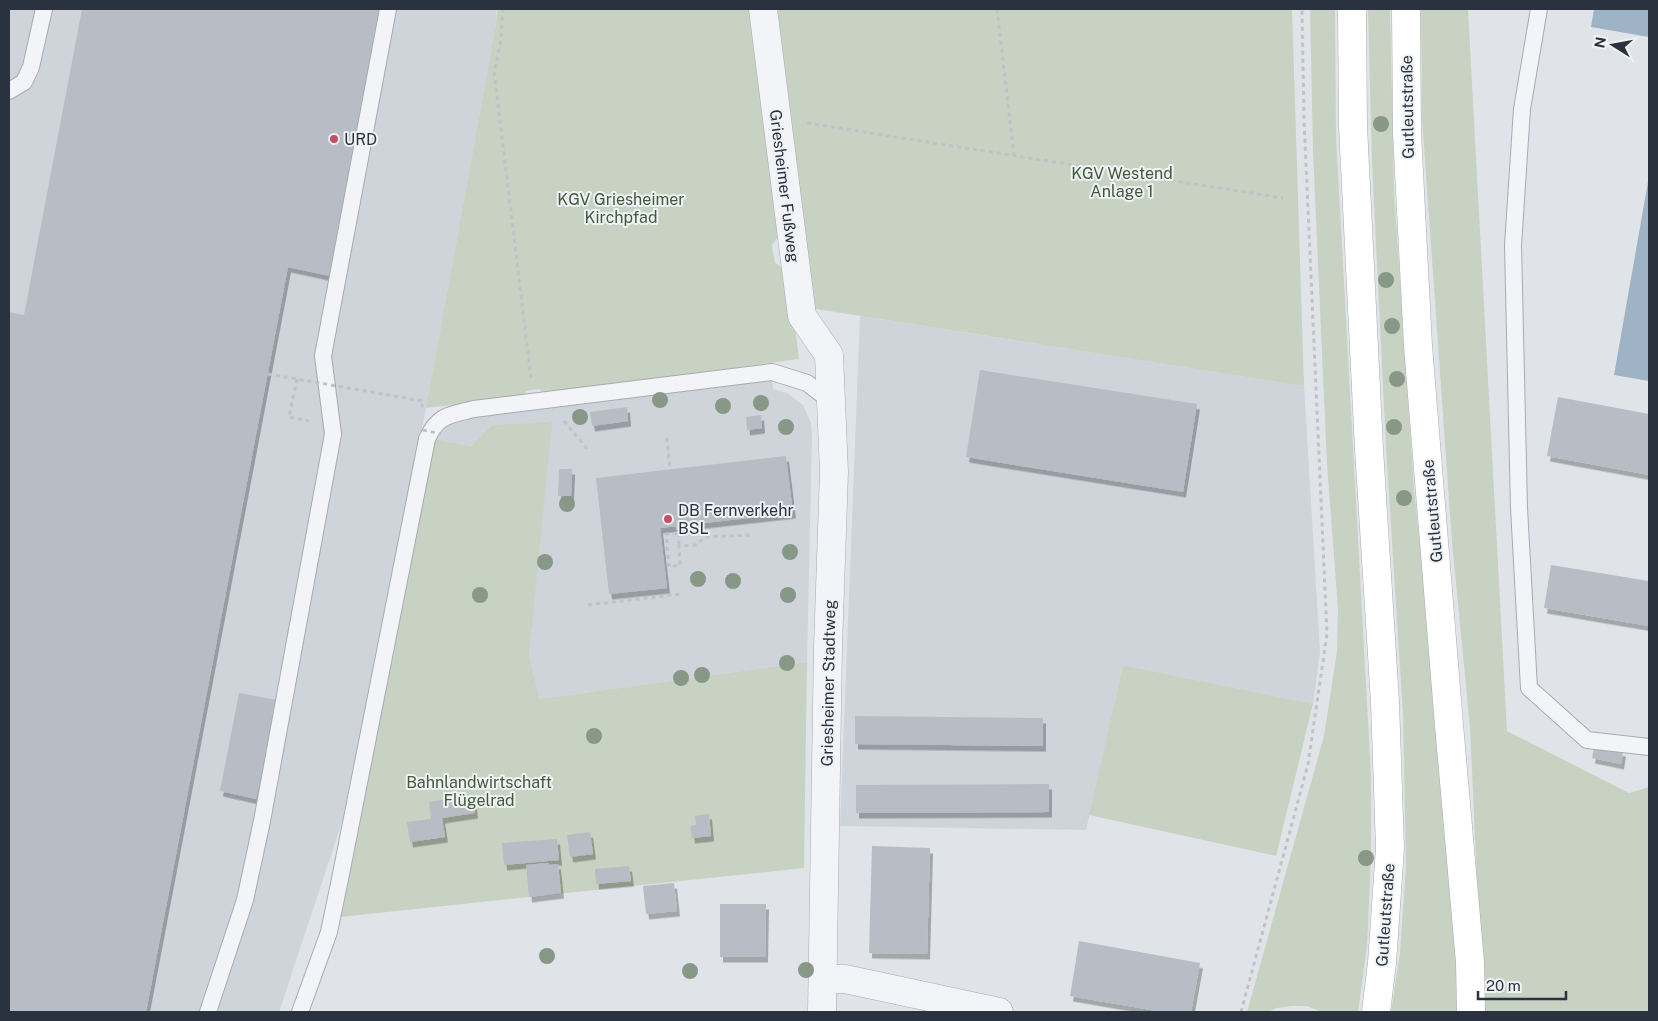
<svg xmlns="http://www.w3.org/2000/svg" width="1658" height="1021" font-family="'Public Sans',sans-serif">
  <style>
    .built { fill: #cfd3da }
    .green { fill: #c7d2c2 }
    .water { fill: #9eb3c6 }
    .building { fill: #b8bdc5; filter: url(#shadow) }
    .lines { fill: none; stroke-linecap: round; stroke-linejoin: round }
    .lane-casing { stroke: #a6abb2; stroke-width: 18 }
    .street-casing { stroke: #a6abb2; stroke-width: 29 }
    .secondary-casing { stroke: #a6abb2; stroke-width: 29 }
    .path { stroke: #bfc2c7; stroke-width: 3; stroke-dasharray: 4 4; stroke-linecap: butt }
    .lane { stroke: #f3f4f7; stroke-width: 16 }
    .street { stroke: #f3f4f7; stroke-width: 28 }
    .secondary { stroke: #fff; stroke-width: 28 }
    .path-bridge { stroke: #bfc2c7; stroke-width: 3; stroke-dasharray: 4 4; stroke-linecap: butt }
    .tree { fill: #889887 }
    .poi-dot { fill: #c54e64; stroke: #f0f3f6; stroke-width: 2 }
    .labels { text-anchor: middle; stroke-width: 4; stroke-linejoin: round; paint-order: stroke }
    .street-label { font-size: 16px; fill: #2a323f; stroke: #f0f3f6 }
    .poi-label { font-size: 16px; fill: #2a323f; stroke: #f0f3f6; text-anchor: start }
    .park-label { font-size: 16px; fill: #405a38; stroke: #f0f3f6 }
  </style>
  <defs>
    <filter id="shadow"><feDropShadow dx="3" dy="5.5" stdDeviation="0" flood-color="#0004"/></filter>
  </defs>
  <rect width="100%" height="100%" fill="#e0e4e8"/>
  <!-- built -->
  <path class="built" d="M9,9H496V24L426,408L342,822L279,1012H9Z
    M860,316L1304,386L1320,652L1313,704L1123,665L1086,830L840,826Z
    M772,380L773,389L787,393L803,405L811,423L812,436L807,662L540,699L529,656L551,421L492,425L471,446L433,439L436,425L466,416Z"/>
  <!-- green -->
  <path class="green" d="M497,9H756L783,231L772,245L775,263L788,271L799,359L543,394L540,389L526,391L523,397L426,408L496,24Z
    M773,9H1292L1304,386L810,308Z
    M1310,9H1335L1336,136L1371,776V860L1367,946L1358,1012H1323L1306,1006H1292L1277,1008L1268,1012H1247L1324,736L1337,651L1338,609L1327,464L1313,152Z
    M1368,9H1390L1394,192L1414,489L1438,715L1458,960V1012H1391L1400,953L1406,865L1403,714L1386,448L1372,162Z
    M1421,9H1468L1507,731L1629,793L1649,787V1012H1483L1470,727L1452,542L1422,118Z
    M552,421L529,656L540,699L807,662L804,868L340,917L433,439L471,446L492,425Z
    M1123,665L1313,704L1276,856L1089,815Z"/>
  <!-- water -->
  <path class="water" d="M1594,9H1649V37L1591,27Z
    M1649,176V381L1614,375Z"/>
  <!-- building -->
  <path class="building" d="M82,9L381,10L330,276L288,267L146,1012H9V312L24,315Z
    M980,370L1197,404L1183,492L966,457Z
    M1558,397L1649,414V475L1547,456Z
    M627,407L628,421L592,426L590,412Z
    M761,415L762,428L747,430L746,417Z
    M786,456L793,513L660,528L667,588L609,594L596,478Z
    M559,469H572L571,496H558Z
    M1551,565L1649,581V626L1544,608Z
    M239,693L276,700L267,743L273,744L268,768L263,767L256,799L220,791Z
    M855,716L1043,718V746L855,744Z
    M1594,746L1623,751L1621,764L1592,758Z
    M1049,784V812L856,813V785Z
    M473,795L475,813L442,818L445,837L410,842L407,822L431,819L429,802Z
    M709,814L711,836L692,838L690,826L696,825L695,816Z
    M590,832L593,854L570,857L567,835Z
    M557,839L559,860L504,865L502,843Z
    M872,846L930,848L927,954L869,953Z
    M549,863V865L558,864L561,893L529,897L526,865Z
    M629,866L631,881L596,884L595,869Z
    M674,883L677,911L646,914L643,886Z
    M720,904H766L765,957H720Z
    M1079,941L1200,963L1191,1012H1163L1070,996Z"/>
  <g class="lines">
    <defs>
      <path id="lane" d="M1539,9L1522,109L1513,245L1519,508L1529,688L1587,740L1649,747
        M9,91L24,82L31,67L44,9
        M208,1012L245,900L262,821L333,434L323,356L388,9
        M300,1012L329,932L340,879L427,439C438,414 451,415 474,409L772,372L807,383L831,401"/>
      <path id="street" d="M763,9L802,316L829,355L834,472L828,647L822,1012
        M823,979H845L999,1012"/>
      <path id="secondary" d="M1352,9L1353,126L1369,449L1385,702L1390,848L1382,963L1376,1012
        M1406,9L1407,133L1418,346L1449,725L1470,962L1471,1012"/>
    </defs>
    <!-- lane casing -->
    <use href="#lane" class="lane-casing"/>
    <!-- street casing -->
    <use href="#street" class="street-casing"/>
    <!-- secondary casing -->
    <use href="#secondary" class="secondary-casing"/>
    <!-- path -->
    <path class="path" d="M503,9L501,40L494,71L531,378
      M997,9L1014,156
      M807,123L1283,198
      M297,379L289,417L309,421
      M564,421L587,449
      M667,438L670,470
      M677,526L678,533L666,534L669,567L680,565L679,546L695,545L705,537L751,535
      M678,533L679,546
      M588,605L681,594
      M1241,1012L1308,764L1327,634L1304,120L1302,9"/>
    <!-- lane -->
    <use href="#lane" class="lane"/>
    <!-- street -->
    <use href="#street" class="street"/>
    <!-- secondary -->
    <use href="#secondary" class="secondary"/>
    <!-- path-bridge -->
    <path class="path-bridge" d="M268,374L423,401L422,407
      M423,430L441,434"/>
  </g>
  <!-- trees -->
  <g class="tree">
    <circle cx="1381" cy="124" r="8"/>
    <circle cx="1386" cy="280" r="8"/>
    <circle cx="1392" cy="326" r="8"/>
    <circle cx="1397" cy="379" r="8"/>
    <circle cx="660" cy="400" r="8"/>
    <circle cx="761" cy="403" r="8"/>
    <circle cx="723" cy="406" r="8"/>
    <circle cx="580" cy="417" r="8"/>
    <circle cx="786" cy="427" r="8"/>
    <circle cx="1394" cy="427" r="8"/>
    <circle cx="1404" cy="498" r="8"/>
    <circle cx="567" cy="504" r="8"/>
    <circle cx="790" cy="552" r="8"/>
    <circle cx="545" cy="562" r="8"/>
    <circle cx="698" cy="579" r="8"/>
    <circle cx="733" cy="581" r="8"/>
    <circle cx="480" cy="595" r="8"/>
    <circle cx="788" cy="595" r="8"/>
    <circle cx="787" cy="663" r="8"/>
    <circle cx="702" cy="675" r="8"/>
    <circle cx="681" cy="678" r="8"/>
    <circle cx="594" cy="736" r="8"/>
    <circle cx="1366" cy="858" r="8"/>
    <circle cx="547" cy="956" r="8"/>
    <circle cx="806" cy="970" r="8"/>
    <circle cx="690" cy="971" r="8"/>
  </g>
  <!-- markers -->
  <g class="poi-dot">
    <circle cx="334" cy="139" r="5"/>
    <circle cx="668" cy="519" r="5"/>
  </g>
  <g class="labels">
    <!-- street labels -->
    <g class="street-label">
      <text transform="translate(1407 107) rotate(-91)" y="6">Gutleutstraße</text>
      <text transform="translate(785 186) rotate(83)" y="6">Griesheimer Fußweg</text>
      <text transform="translate(1432 511) rotate(-95)" y="6">Gutleutstraße</text>
      <text transform="translate(828 683) rotate(-89)" y="6">Griesheimer Stadtweg</text>
      <text transform="translate(1385 915) rotate(-86)" y="6">Gutleutstraße</text>
    </g>
    <!-- poi labels -->
    <g class="poi-label">
      <text x="344" y="145">URD</text>
      <text x="678" y="516">DB Fernverkehr<tspan x="678" dy="18">BSL</tspan></text>
    </g>
    <!-- park labels -->
    <g class="park-label">
      <text x="1122" y="179">KGV Westend<tspan x="1122" dy="18">Anlage 1</tspan></text>
      <text x="621" y="205">KGV Griesheimer<tspan x="621" dy="18">Kirchpfad</tspan></text>
      <text x="479" y="788">Bahnlandwirtschaft<tspan x="479" dy="18">Flügelrad</tspan></text>
    </g>
  </g>
  <!-- border -->
  <rect width="1658" height="1021" fill="none" stroke="#2a323f" stroke-width="20"/>
  <!-- north arrow -->
  <g transform="translate(1613 45) rotate(281)" stroke="#f0f3f6" stroke-width="4" paint-order="stroke">
  <path d="M0-4L9 19L0 12L-9 19Z" fill="#2a323f"/>
  <text y="-8" font-size="14" font-weight="bold" text-anchor="middle" fill="#2a323f">N</text>
  </g>
  <!-- scale -->
  <path d="M1478 991v8h88v-8" fill="none" stroke="#2a323f" stroke-width="2.5"/>
  <text x="1486" y="991" font-size="15" fill="#2a323f" stroke="#f0f3f6" stroke-width="4" paint-order="stroke">20 m</text>
</svg>
